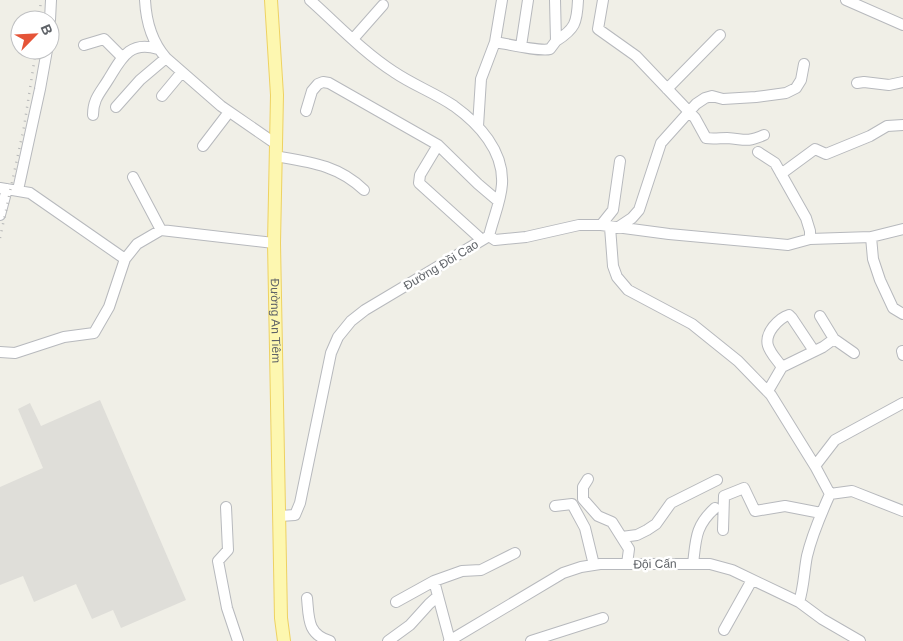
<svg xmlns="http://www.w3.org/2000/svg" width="903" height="641" font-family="Helvetica,sans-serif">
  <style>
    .industrial { fill: #dfded9 }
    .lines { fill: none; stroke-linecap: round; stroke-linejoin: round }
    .minor-casing { stroke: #b7b9bd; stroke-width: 12 }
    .major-casing { stroke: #eed262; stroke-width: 14 }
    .minor { stroke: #fff; stroke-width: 10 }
    .major { stroke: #fdf7b0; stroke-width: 12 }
    .rail { stroke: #b7b8b8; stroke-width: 2.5; stroke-dasharray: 1 6; stroke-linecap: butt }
    .labels { text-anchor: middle; stroke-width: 5; stroke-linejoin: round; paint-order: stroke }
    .street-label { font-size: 12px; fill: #5e6267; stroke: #fff }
  </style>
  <rect width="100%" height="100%" fill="#f0efe7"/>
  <!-- industrial -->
  <path class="industrial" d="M100,400L186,600L121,628L113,610L92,619L76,584L34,602L23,576L0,585V487L43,468L18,409L30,403L41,426Z"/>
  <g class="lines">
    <defs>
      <path id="minor" d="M145,0C146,20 152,42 166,58L221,106L276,144
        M310,0C337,24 363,52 394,72C413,85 435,93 454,106C479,124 504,151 502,184C501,201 493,219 489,236
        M603,0L598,29L636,56L695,118L706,138C713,139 720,138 727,138C745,139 745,143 764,135
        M846,0L903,25
        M50,20L51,0
        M353,39L383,5
        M556,41C575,29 577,23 578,0
        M495,42L502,0
        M84,45L104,39L122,57
        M521,46L528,0
        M857,83L864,82L889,85L903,82
        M667,89L720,35
        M162,96L182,72
        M116,107L140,80L166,58
        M306,111L312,91L318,84L323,82L329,83L438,145L478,184L498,201
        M93,115C93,99 100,93 108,80C121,59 129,40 158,49
        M478,126L481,79L495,42C507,44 541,52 550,49L556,41L555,0
        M438,145L420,175L419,183L482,240
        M203,146L229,112
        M758,152L775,163L806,218L810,231V239
        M275,156C310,162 338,165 364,190
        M781,174L815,149L826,154L870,136L887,126L903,125
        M133,177L161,230
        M0,188L30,193L125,259
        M18,190L40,89L47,50
        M0,215L7,189
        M601,225L613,210L620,161
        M610,227L613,266L617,277L628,290L692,324L738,361L771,395L815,466L830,494C821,514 812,535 807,556C804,571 804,587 799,602
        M617,228L632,218L639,210L661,143L696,104L705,98L712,96L723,99L756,97L786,93L796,88L801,80L804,64
        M871,237L873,259L880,280L893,308L903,314
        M820,316L834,339L854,353
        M902,351L903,355
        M0,352L15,353L64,337L94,333L109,307L125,259L137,244L161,230L274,243
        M782,367C772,353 760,344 773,327C777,322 782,317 789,315L792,318L814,351
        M768,391L782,367L823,347L834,339
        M815,466L835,440L903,403
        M588,479L583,487V499L598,516L612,522L629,549L627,564
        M830,494L852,491L903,511
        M555,506L572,504L585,528L594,565
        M226,507L228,550L218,561L227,608L238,641
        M280,516L295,515L300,503L331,353L338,337L351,321L365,310L489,236L495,240L526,237L579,225H601L669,234L788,245L810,239L871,237L903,229
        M723,530L724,496L744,488L755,511L785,506L821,513
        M622,537L637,535L647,530L656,524L671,503L717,480
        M693,564C696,539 695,526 715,508
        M434,581L450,641
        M307,598C309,618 307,634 330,641
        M396,602L434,581L462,571L481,570L515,553
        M724,630L752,580
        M388,641L410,625L429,604L438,596
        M449,641L563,573L581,567L600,564H710L732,570L799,602L822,619L860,641
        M531,641L603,618"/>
      <g id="major">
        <path id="s1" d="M271,0L277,95L274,243L281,618L284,641"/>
      </g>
    </defs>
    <!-- minor casing -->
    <use href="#minor" class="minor-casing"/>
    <!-- major casing -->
    <use href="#major" class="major-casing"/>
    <!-- minor -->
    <use href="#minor" class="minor"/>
    <!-- major -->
    <use href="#major" class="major"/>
    <!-- rail -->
    <path class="rail" d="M39,20L41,0
      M0,238L24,127L36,50"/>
  </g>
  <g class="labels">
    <!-- street labels -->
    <g class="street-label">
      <text transform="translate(441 265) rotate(-31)" y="4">Đường Đồi Cao</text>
      <text dy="4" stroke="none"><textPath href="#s1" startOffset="321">Đường An Tiêm</textPath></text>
      <text transform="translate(655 564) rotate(-1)" y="4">Đội Cấn</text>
    </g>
  </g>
  <!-- north arrow -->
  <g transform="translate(35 35) rotate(66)"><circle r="24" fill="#ffffff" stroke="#bfc0c2"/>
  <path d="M0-4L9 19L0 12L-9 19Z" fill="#e55438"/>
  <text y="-8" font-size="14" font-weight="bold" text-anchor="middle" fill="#5e6267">B</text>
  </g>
</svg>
